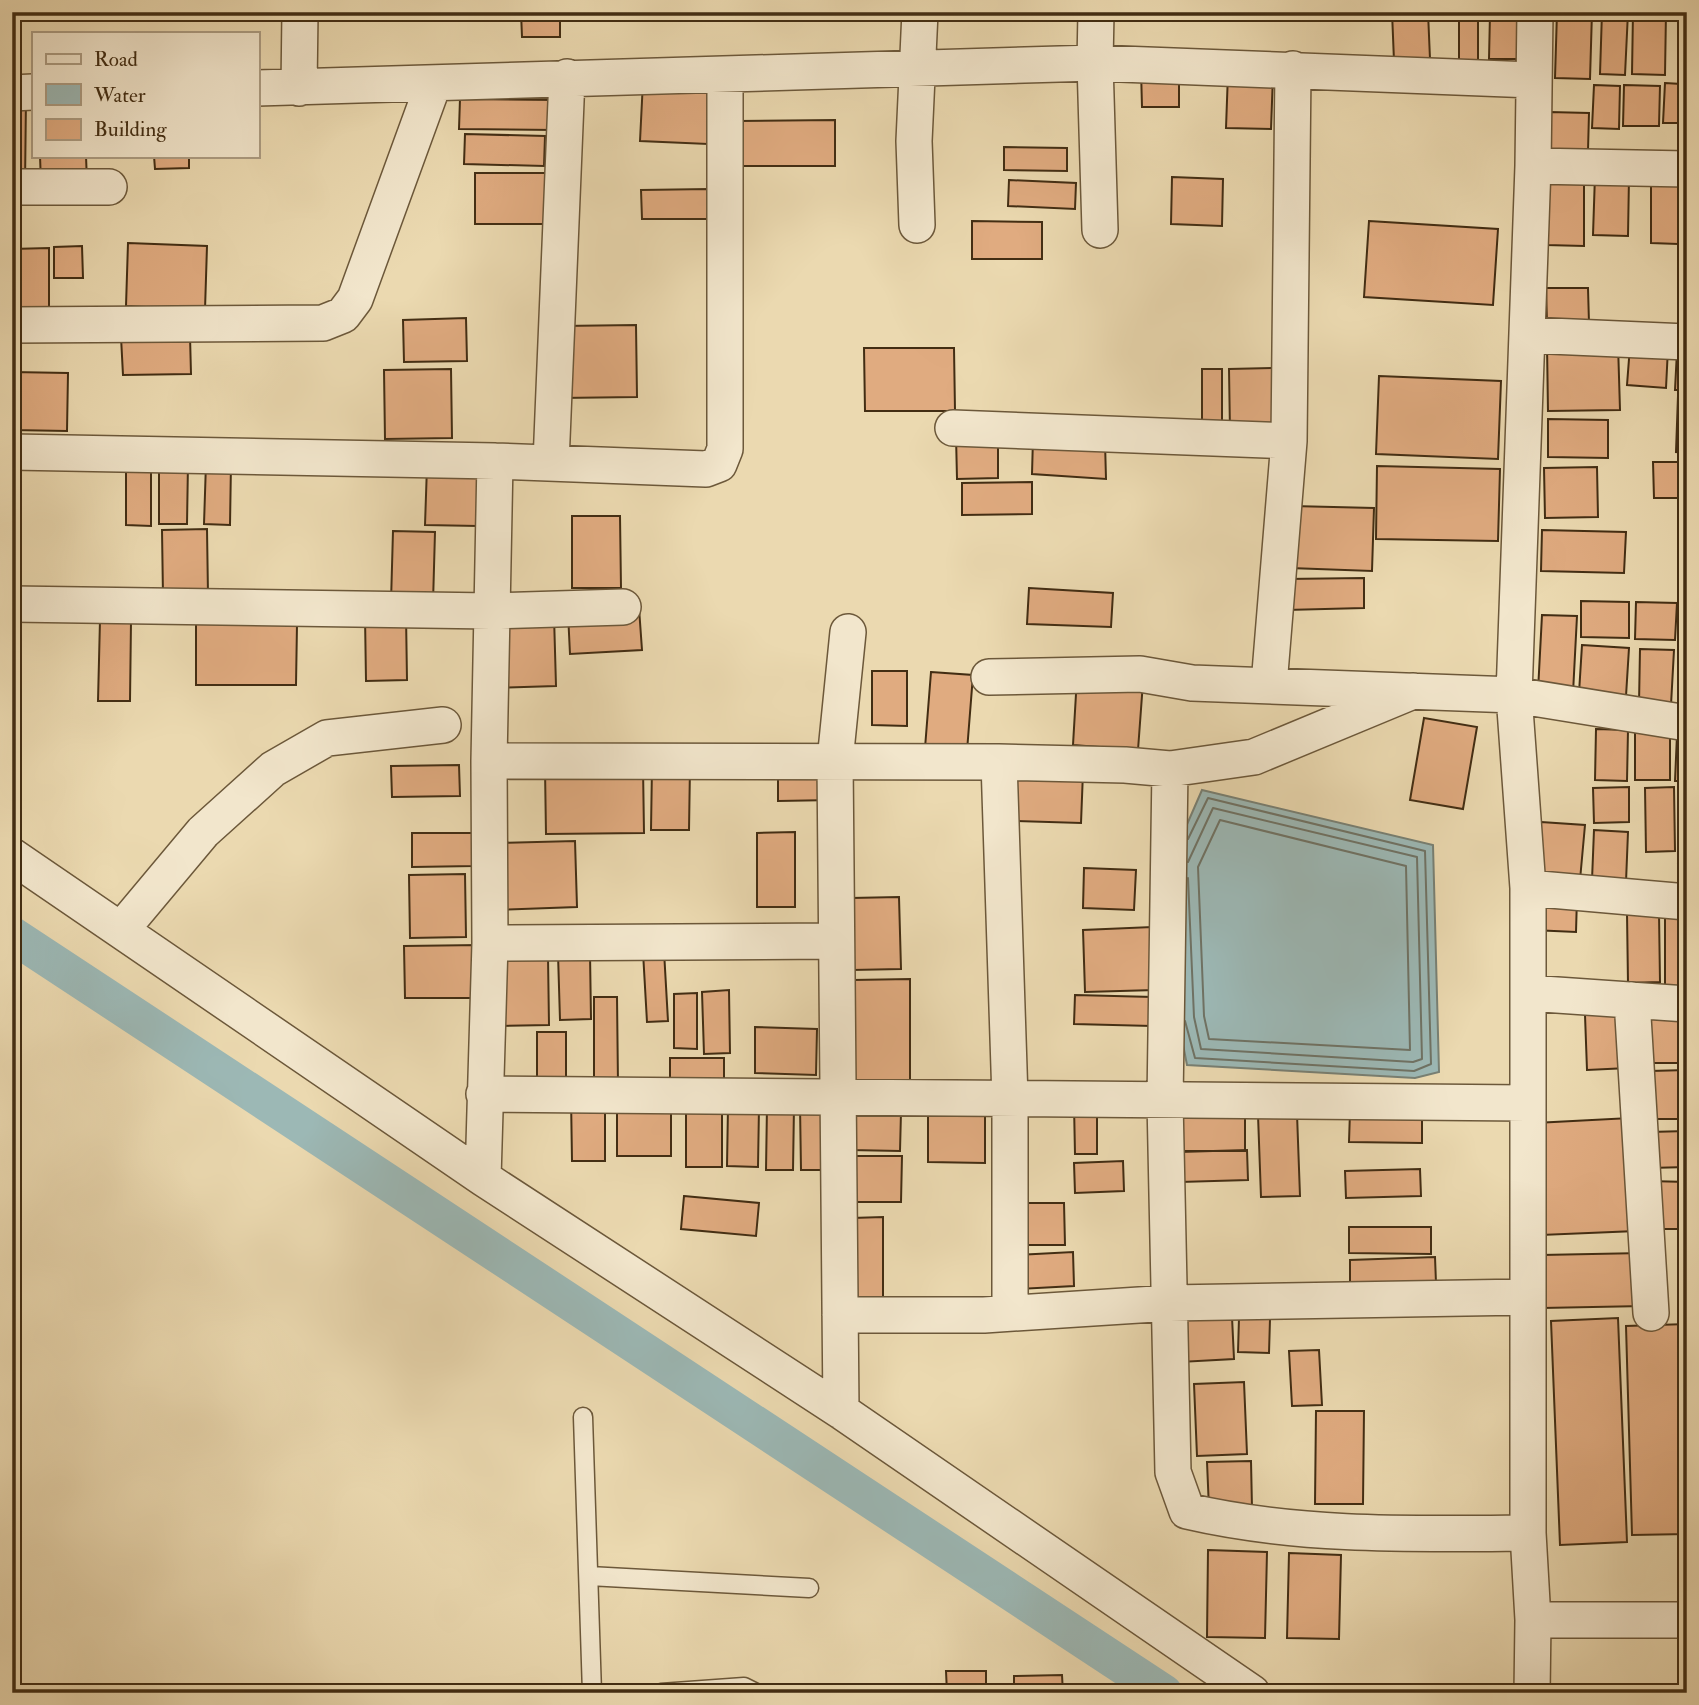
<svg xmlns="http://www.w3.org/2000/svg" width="1699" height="1705" font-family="'IM FELL Double Pica',serif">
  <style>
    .water { fill: #9cb8b5; stroke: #788074; stroke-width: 2 }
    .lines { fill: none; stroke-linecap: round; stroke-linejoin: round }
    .shore { stroke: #6f7264; stroke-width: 2 }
    .canal { stroke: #9cb8b5; stroke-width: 37 }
    .building { fill: #e0ab80; stroke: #422d13; stroke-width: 2 }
    .lane-casing { stroke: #6c583a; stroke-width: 21 }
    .street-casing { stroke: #6c583a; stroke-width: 38 }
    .lane { stroke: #f2e6cc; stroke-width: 18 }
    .street { stroke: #f2e6cc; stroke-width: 35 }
  </style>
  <rect width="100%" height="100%" fill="#ebd9b0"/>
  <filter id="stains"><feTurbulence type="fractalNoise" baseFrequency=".00286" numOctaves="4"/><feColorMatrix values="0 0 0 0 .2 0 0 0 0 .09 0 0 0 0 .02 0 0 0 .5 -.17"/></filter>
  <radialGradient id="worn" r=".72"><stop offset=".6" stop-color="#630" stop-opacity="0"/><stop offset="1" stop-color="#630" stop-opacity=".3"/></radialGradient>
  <!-- water -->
  <path class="water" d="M1202,790L1433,845L1439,1072L1415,1078L1187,1065L1178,1019L1171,861Z"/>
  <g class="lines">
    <!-- shore -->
    <path class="shore" d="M1220,820L1406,866L1410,1050L1209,1039L1204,1016L1198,867Z
      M1188,878L1194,1017L1201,1049L1413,1062L1422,1059L1417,857L1213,808L1188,862
      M1185,1021L1195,1058L1414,1071L1431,1064L1425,851L1208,798L1188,839"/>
    <!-- canal -->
    <path class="canal" d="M12,935L1164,1693"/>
  </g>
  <!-- building -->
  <path class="building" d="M521,12H560V37H522Z
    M1392,12H1428L1430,59L1394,61Z
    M1459,12H1478V61L1459,62Z
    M1557,12H1592L1590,79L1555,78Z
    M1602,12H1628L1625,75L1600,74Z
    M1633,12H1666L1665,75L1632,74Z
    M1490,14L1521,15V59H1489Z
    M1685,14H1687L1686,76Z
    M1179,69V107H1142L1141,70Z
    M1228,73L1273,75L1271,129L1226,128Z
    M643,81L711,84L708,144L640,141Z
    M1665,83L1681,84L1680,123H1663Z
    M1594,85L1620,86L1619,129L1592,128Z
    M1624,85L1660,86L1659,126H1623Z
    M12,98H26L25,185H12Z
    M460,99L555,100V130L459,129Z
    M1549,112L1589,113L1588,151L1548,150Z
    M835,120V166H738V121Z
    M465,134L545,136L544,166L464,164Z
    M1004,147L1067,148V171L1004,170Z
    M40,156H86L87,182L41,183Z
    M154,156H189V168L155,169Z
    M475,173H547V224H475Z
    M1547,174H1584V246L1546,245Z
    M1595,175L1629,177L1628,236L1593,235Z
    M1172,177L1223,179L1222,226L1171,224Z
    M1009,180L1076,183L1075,209L1008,206Z
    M1651,180H1679L1678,244L1651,243Z
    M1685,183H1687V243H1684Z
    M709,189L710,219H642L641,190Z
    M972,221L1042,222V259H972Z
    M1369,221L1498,229L1493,305L1364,297Z
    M128,243L207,246L205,310L126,306Z
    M82,246L83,278H54V247Z
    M49,248V308H12V249Z
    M1681,255H1687V300H1683Z
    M1546,288H1588L1589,323L1547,324Z
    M466,318L467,361L404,362L403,320Z
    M636,325L637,397L560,398L561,326Z
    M190,336L191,374L123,375L121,337Z
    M1618,344L1620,410L1548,411L1547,345Z
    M1630,346L1668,348L1666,388L1627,385Z
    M864,348H954L955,411H865Z
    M1677,351H1687V390H1675Z
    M1276,368L1277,431L1230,432L1229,369Z
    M451,369L452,438L385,439L384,370Z
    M1202,369H1222V434L1202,435Z
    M12,372L68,373L67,431L12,430Z
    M1379,376L1501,381L1498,459L1376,454Z
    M1678,396H1687V453L1676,452Z
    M1548,419L1608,420V458L1548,457Z
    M998,435V478L957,479L956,436Z
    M1033,438L1105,442L1106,479L1032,474Z
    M151,459V526L126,525V460Z
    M1653,462H1687V498H1654Z
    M159,463H188L187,524H159Z
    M206,463H231L230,525L204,524Z
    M427,466L479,468L478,526L425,525Z
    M1377,466L1500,469L1498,541L1376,539Z
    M1597,467L1598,517L1545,518L1544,468Z
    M1032,482V514L962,515V483Z
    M1292,506L1374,508L1372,571L1290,568Z
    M572,516H620L621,588H572Z
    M207,529L208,595L163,596L162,530Z
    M1542,530L1626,532L1624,573L1541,571Z
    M393,531L435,532L433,603L391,602Z
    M1364,578V608L1286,610L1285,579Z
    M1029,588L1113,593L1111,627L1027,624Z
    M1581,601L1629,602V638L1581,637Z
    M1636,602L1677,603L1675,640L1635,639Z
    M639,608L642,650L570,654L568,613Z
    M406,615L407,680L366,681L365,616Z
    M1542,615L1577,616L1573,693L1538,691Z
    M554,616L556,686L495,688L492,619Z
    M100,620L131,621L130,701H98Z
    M196,623L297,624L296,685H196Z
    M1582,645L1629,648L1626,696L1579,693Z
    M1640,649L1674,650L1671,705L1639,704Z
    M872,671H907V726L872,725Z
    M931,672L973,675L967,751L925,748Z
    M1077,677L1143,682L1138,750L1073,745Z
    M1424,718L1477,727L1463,809L1410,800Z
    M1596,729L1628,730L1627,781L1595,780Z
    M1635,730L1670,731V780H1635Z
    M1677,735H1687V781H1675Z
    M459,765L460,796L392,797L391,766Z
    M832,765L833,800L778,801V766Z
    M652,766H690L689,830H651Z
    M643,767L644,833L546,834L545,769Z
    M1017,770L1083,772L1081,823L1014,821Z
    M1629,787V822L1594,823L1593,788Z
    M1674,787L1675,851L1646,852L1645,788Z
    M1680,792H1687V863H1678Z
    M1541,822L1585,825L1580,880L1537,876Z
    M1594,830L1628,832L1626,882L1592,880Z
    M795,832V907H757V833Z
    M412,833H473L474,866L412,867Z
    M575,841L577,907L496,910L495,843Z
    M1084,868L1136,870L1134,910L1083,908Z
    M465,874L466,937L410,938L409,875Z
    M1533,895L1577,897L1576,932L1532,930Z
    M899,897L901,969L852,970L851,898Z
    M1665,911H1687V986H1665Z
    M1627,913H1659L1660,982L1628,983Z
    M1152,927L1155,990L1085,992L1083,930Z
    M480,945V998H405L404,946Z
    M664,951L668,1021L647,1022L643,952Z
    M558,954H590L591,1019L560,1020Z
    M548,956L549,1025L500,1026L499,957Z
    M910,979V1082L852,1081L853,980Z
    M729,990L730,1053L704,1054L702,992Z
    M697,993V1049L674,1048V994Z
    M1075,995L1153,997L1152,1026L1074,1024Z
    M594,997H617L618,1084H594Z
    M1626,1013L1628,1068L1587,1070L1585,1015Z
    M1640,1013H1687V1063H1640Z
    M755,1027L817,1029L816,1075L755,1073Z
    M537,1032H566V1081H537Z
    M670,1058H724V1085H670Z
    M1687,1070V1119H1651L1650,1071Z
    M571,1097H605V1161H572Z
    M617,1105H671V1156H617Z
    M831,1105L832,1170H801L800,1106Z
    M1074,1105H1097V1154H1075Z
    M767,1106H794L793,1170H766Z
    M728,1107H759L758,1167L727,1166Z
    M722,1108V1167H686V1109Z
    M928,1108H985V1163L928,1162Z
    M1245,1110V1151H1183V1111Z
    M851,1111L901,1112L900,1151L850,1150Z
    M1350,1112L1422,1113V1143L1349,1142Z
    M1297,1114L1300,1196L1261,1197L1258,1115Z
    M1630,1118L1636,1231L1541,1235L1535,1123Z
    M1687,1131V1167L1650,1168L1649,1132Z
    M1247,1150L1248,1180L1180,1182L1179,1152Z
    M851,1156H902L901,1202H851Z
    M1123,1161L1124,1191L1075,1193L1074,1163Z
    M1420,1169L1421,1196L1346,1198L1345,1171Z
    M1649,1181L1687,1182V1229H1649Z
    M684,1196L759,1203L756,1236L681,1229Z
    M1012,1203H1064L1065,1245H1013Z
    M883,1217V1302H853L852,1218Z
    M1349,1227H1431V1254L1349,1253Z
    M1073,1252L1074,1286L1019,1289L1017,1255Z
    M1643,1253L1644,1306L1542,1308L1541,1255Z
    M1435,1257L1436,1283L1350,1286V1260Z
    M1679,1276H1687V1315H1679Z
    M1232,1317L1234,1359L1180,1362L1178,1320Z
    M1239,1318L1270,1319L1269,1353L1238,1352Z
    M1618,1318L1627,1542L1560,1545L1551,1321Z
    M1687,1324V1534L1632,1535L1626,1326Z
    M1319,1350L1322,1405L1292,1406L1289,1351Z
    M1244,1382L1247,1454L1197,1456L1194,1384Z
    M1316,1411H1364L1363,1504H1315Z
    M1251,1461L1252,1508L1209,1509L1207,1462Z
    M1208,1550L1267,1552L1265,1638L1207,1637Z
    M1289,1553L1341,1555L1339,1639L1287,1638Z
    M946,1671H986V1693H947Z
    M1062,1675L1063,1693H1014V1676Z"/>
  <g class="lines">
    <defs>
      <path id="lane" d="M583,1417L592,1693
        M589,1576L809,1588
        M661,1693L744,1687L756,1693"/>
      <path id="street" d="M1096,12L1095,63L1100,230
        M257,88L1095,63L1532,80
        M299,88L300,12
        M12,93L33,92
        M1533,166L1687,169
        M12,187H109
        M917,225L914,141L920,12
        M12,325L323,323L343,315L355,299L433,85
        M1527,335L1687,342
        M953,428L1289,441
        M12,452L495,461L706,469L719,464L725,449V74
        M551,463L567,77
        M12,604L491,611L623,607
        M989,677L1140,674L1192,683L1514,695L1687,723
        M1269,685L1289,441L1293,69
        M489,761L999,762L1125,765L1170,769L1254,757L1413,691
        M999,762L1010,1099V1313
        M1170,769L1165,1101L1173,1472L1187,1511C1299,1537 1414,1534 1528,1533
        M12,856L483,1178L841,1411L1252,1693
        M1528,888L1687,902
        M121,930L203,832L273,769L327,738L443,725
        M490,943L836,941
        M1528,993L1687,1004
        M1632,1000L1651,1313
        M484,1094L1528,1103
        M483,1178L490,943L489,761L495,461
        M840,1315H984L1170,1303L1528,1297
        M841,1411L835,761L848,632
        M1533,1620H1687
        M1532,1693L1533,1620L1528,1533V888L1514,695L1533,166L1535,12"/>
    </defs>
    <!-- lane casing -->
    <use href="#lane" class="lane-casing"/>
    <!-- street casing -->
    <use href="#street" class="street-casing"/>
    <!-- lane -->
    <use href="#lane" class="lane"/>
    <!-- street -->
    <use href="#street" class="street"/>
  </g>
  <!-- margin -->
  <rect width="1699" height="1705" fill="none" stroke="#ebd9b0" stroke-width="42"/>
  <rect x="14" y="14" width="1671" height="1677" fill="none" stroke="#422d13" stroke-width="3.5"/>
  <rect x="21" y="21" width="1657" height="1663" fill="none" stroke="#422d13" stroke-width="2"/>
  <!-- legend -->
  <rect x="32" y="32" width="228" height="126" fill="#f2e6cc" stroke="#ac9c82" stroke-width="2"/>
  <rect x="46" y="54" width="35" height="10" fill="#f2e6cc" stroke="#ac9c82" stroke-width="2"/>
  <text x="94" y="66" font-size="21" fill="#422d13">Road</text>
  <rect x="46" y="84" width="35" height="21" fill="#9cb8b5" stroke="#ac9c82" stroke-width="2"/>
  <text x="94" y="102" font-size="21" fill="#422d13">Water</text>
  <rect x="46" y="119" width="35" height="21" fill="#e0ab80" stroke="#ac9c82" stroke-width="2"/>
  <text x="94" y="136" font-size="21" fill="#422d13">Building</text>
  <rect width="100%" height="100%" filter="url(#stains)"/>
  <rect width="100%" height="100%" fill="url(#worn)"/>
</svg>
